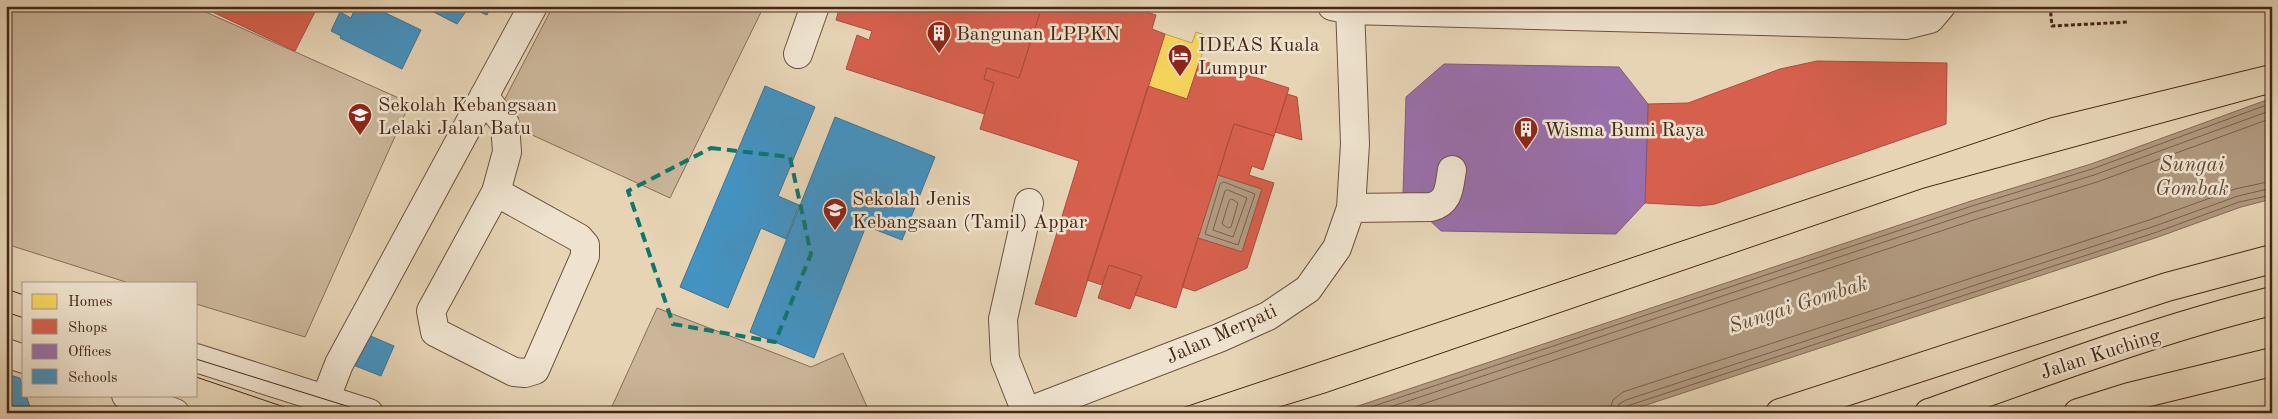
<svg xmlns="http://www.w3.org/2000/svg" width="2278" height="419" font-family="'Old Standard TT',serif">
  <style>
    .green { fill: #cbb69a; stroke: #886e58 }
    .water { fill: #b0997f; stroke: #866b55 }
    .homes { fill: #f6d55c; stroke: #c1a047 }
    .shops { fill: #d6604d; stroke: #ab4f3c }
    .offices { fill: #9970ab; stroke: #805a7e }
    .schools { fill: #4393c3; stroke: #44728f }
    .lines { fill: none; stroke-linecap: round; stroke-linejoin: round }
    .shore { stroke: #7b604a; stroke-width: 1 }
    .minor-casing { stroke: #6e523e; stroke-width: 30 }
    .highway-casing { stroke: #462616; stroke-width: 30 }
    .path { stroke: #462616; stroke-width: 3; stroke-dasharray: 4 2.5; stroke-linecap: butt }
    .minor { stroke: #efe3cf; stroke-width: 28 }
    .highway { stroke: #e6d4b5; stroke-width: 28 }
    .tram { stroke: #462616; stroke-width: 1 }
    .marked { fill: none; stroke: #0f766e; stroke-width: 4; stroke-dasharray: 10 6; stroke-linejoin: round }
    .labels { text-anchor: middle; stroke-width: 5; stroke-linejoin: round; paint-order: stroke }
    .poi-label { font-size: 20px; fill: #462616; stroke: #efe3cf; text-anchor: start }
    .street-label { font-size: 20px; fill: #462616; stroke: #efe3cf }
    .water-label { font-size: 21px; font-style: italic; fill: #664836; stroke: #efe3cf }
  </style>
  <rect width="100%" height="100%" fill="#e6d4b5"/>
  <filter id="stains"><feTurbulence type="fractalNoise" baseFrequency=".004" numOctaves="4"/><feColorMatrix values="0 0 0 0 .2 0 0 0 0 .09 0 0 0 0 .02 0 0 0 .5 -.17"/></filter>
  <radialGradient id="worn" r=".72"><stop offset=".6" stop-color="#630" stop-opacity="0"/><stop offset="1" stop-color="#630" stop-opacity=".3"/></radialGradient>
  <!-- green -->
  <path class="green" d="M6,6H192L410,103L305,337L196,304V283H129L6,244Z
    M553,6H764L670,198L495,118Z
    M657,308L811,367L843,353L868,409L859,413H609Z"/>
  <!-- water -->
  <path class="water" d="M2272,98V199L2241,207L2158,237L1622,413H1337L1971,201L2091,164Z
    M1218,175L1262,189L1242,252L1198,238Z"/>
  <!-- homes -->
  <path class="homes" d="M1196,32L1208,36L1187,99L1148,86L1165,34L1192,43Z"/>
  <!-- shops -->
  <path class="shops" d="M200,6H318L295,51Z
    M840,6H1042L1019,78L987,68L984,79L994,83L984,114L846,69L857,35L869,40L872,31L836,20Z
    M1042,6H1128L1156,15L1152,29L1165,34L1076,317L1035,304L1079,161L980,129L994,83L984,79L987,68L1019,78Z
    M1200,60L1289,88L1274,136L1234,124L1176,308L1135,295L1142,276L1109,265L1102,285L1087,280L1148,86L1187,99Z
    M1817,61L1947,63L1946,124L1715,204L1700,206L1645,203L1648,104L1688,103L1780,69Z
    M1287,94L1297,97L1302,140L1275,132Z
    M1234,124L1274,136L1263,170L1252,166L1249,175L1274,183L1247,268L1195,291L1182,287L1198,238L1242,252L1262,189L1218,175Z
    M1109,265L1142,276L1130,309L1098,298Z"/>
  <!-- offices -->
  <path class="offices" d="M1444,64L1619,67L1648,104L1645,203L1616,234L1441,231L1403,195L1406,97Z"/>
  <!-- schools -->
  <path class="schools" d="M356,6H371L421,30L402,69L340,38L341,36L331,31L340,12L351,18Z
    M422,6H491L487,15L469,7L457,24Z
    M765,86L815,107L778,196L799,205L786,239L761,228L728,308L680,287Z
    M835,117L935,157L902,240L866,226L814,358L750,332Z
    M366,334L394,346L381,376L353,365Z
    M6,374L20,378L24,395H26L32,413H6Z"/>
  <g class="lines">
    <!-- shore -->
    <path class="shore" d="M1224,182L1255,194L1238,245L1205,234L1220,184Z
      M1228,190L1247,198L1233,237L1213,230L1225,191Z
      M1232,199L1238,203L1231,227L1228,228L1222,224L1229,201Z
      M1353,413L1972,206L2092,169L2272,103
      M1372,413L1974,212L2094,175L2272,110
      M1396,413L1977,219L2097,182L2272,118
      M1609,413L1613,400L1623,392L2152,219L2235,189L2272,181
      M1617,413L1619,404L1626,400L2155,226L2238,196L2272,188
      M1623,413L1627,406L2157,232L2239,202L2272,195"/>
    <defs>
      <path id="minor" d="M1332,6L1350,10L1906,25L1930,19L1941,6
        M798,54L815,6
        M484,96L505,124L507,152L496,192L579,238L585,245V256L535,370L525,373L514,372L435,332L431,311L496,192
        M1351,208L1431,207C1450,202 1449,187 1452,170
        M6,353L24,359
        M196,358L369,413
        M126,395L175,413
        M325,400L339,364L533,6
        M1026,412L1005,359L1003,319L1029,203
        M1024,413L1219,338L1268,316L1308,289L1337,248L1351,208L1355,144L1350,6"/>
      <path id="highway" d="M1780,413L2167,287L2272,259
        M1929,413C2042,373 2155,330 2272,301
        M2078,413L2129,397L2272,362"/>
    </defs>
    <!-- minor casing -->
    <use href="#minor" class="minor-casing"/>
    <!-- highway casing -->
    <use href="#highway" class="highway-casing"/>
    <!-- path -->
    <path class="path" d="M2050,6L2052,26L2129,22"/>
    <!-- minor -->
    <use href="#minor" class="minor"/>
    <!-- highway -->
    <use href="#highway" class="highway"/>
    <!-- tram -->
    <path class="tram" d="M6,289L24,295
      M6,312L24,318
      M196,359L369,413
      M196,377L302,413
      M1167,413L2050,118L2272,64
      M1260,413L1325,393L1924,188L2272,93"/>
  </g>
  <!-- marked area -->
  <path class="marked" d="M711,148L790,157L811,254L775,342L673,324L628,191Z"/>
  <!-- icons -->
  <defs>
    <symbol id="building-pin" viewBox="-11 -11 22 30"><path d="M0 17L-7.5 6A9.5 9.5 0 1 1 7.5 6Z" fill="#8f2418" stroke="#efe3cf"/><path d="M-4-6H4V6H1V3H-1V6H-4ZM-2.5-4.3h1.7v1.8h-1.7ZM.8-4.3h1.7v1.8H.8ZM-2.5-1h1.7V.8h-1.7ZM.8-1h1.7V.8H.8Z" fill="#fff"/></symbol>
    <symbol id="hotel-pin" viewBox="-11 -11 22 30"><path d="M0 17L-7.5 6A9.5 9.5 0 1 1 7.5 6Z" fill="#8f2418" stroke="#efe3cf"/><path d="M-6-4.5h1.5V1H6V5H4.5V3h-9V5H-6ZM-4 0a1.8 1.8 0 1 1 3.6 0ZM.5 0V-2.5h3Q6-2.5 6 0Z" fill="#fff"/></symbol>
    <symbol id="school-pin" viewBox="-11 -11 22 30"><path d="M0 17L-7.5 6A9.5 9.5 0 1 1 7.5 6Z" fill="#8f2418" stroke="#efe3cf"/><path d="M0-5L7-2L0 1L-7-2ZM-4 1L0 2.5L4 1V4Q0 6-4 4Z" fill="#fff"/></symbol>
  </defs>
  <g fill-rule="evenodd">
    <use href="#building-pin" x="925" y="19" width="28" height="38"/>
    <use href="#hotel-pin" x="1166" y="42" width="28" height="38"/>
    <use href="#school-pin" x="346" y="101" width="28" height="38"/>
    <use href="#building-pin" x="1512" y="115" width="28" height="38"/>
    <use href="#school-pin" x="821" y="196" width="28" height="38"/>
  </g>
  <g class="labels">
    <!-- poi labels -->
    <g class="poi-label">
      <text x="956" y="40">Bangunan LPPKN</text>
      <text x="1198" y="51">IDEAS Kuala<tspan x="1198" dy="23">Lumpur</tspan></text>
      <text x="378" y="111">Sekolah Kebangsaan<tspan x="378" dy="23">Lelaki Jalan Batu</tspan></text>
      <text x="1544" y="136">Wisma Bumi Raya</text>
      <text x="852" y="205">Sekolah Jenis<tspan x="852" dy="23">Kebangsaan (Tamil) Appar</tspan></text>
    </g>
    <!-- street labels -->
    <g class="street-label">
      <text transform="translate(1221 333) rotate(-24)" y="7">Jalan Merpati</text>
      <text transform="translate(2100 353) rotate(-18)" y="7">Jalan Kuching</text>
    </g>
    <!-- water labels -->
    <g class="water-label">
      <text x="2192" y="171">Sungai<tspan x="2192" dy="24">Gombak</tspan></text>
      <text transform="translate(1798 304) rotate(-18)" y="7">Sungai Gombak</text>
    </g>
  </g>
  <!-- margin -->
  <rect width="2278" height="419" fill="none" stroke="#e6d4b5" stroke-width="25"/>
  <rect x="8" y="8" width="2263" height="404" fill="none" stroke="#462616" stroke-width="2.5"/>
  <rect x="12" y="12" width="2253" height="394" fill="none" stroke="#462616"/>
  <!-- legend -->
  <rect x="22" y="282" width="175" height="115" fill="#efe3cf" stroke="#ab9785"/>
  <rect x="32" y="294" width="25" height="15" fill="#f6d55c" stroke="#ab9785"/>
  <text x="68" y="306" font-size="15" fill="#462616">Homes</text>
  <rect x="32" y="319" width="25" height="15" fill="#d6604d" stroke="#ab9785"/>
  <text x="68" y="332" font-size="15" fill="#462616">Shops</text>
  <rect x="32" y="344" width="25" height="15" fill="#9970ab" stroke="#ab9785"/>
  <text x="68" y="356" font-size="15" fill="#462616">Offices</text>
  <rect x="32" y="369" width="25" height="15" fill="#4393c3" stroke="#ab9785"/>
  <text x="68" y="382" font-size="15" fill="#462616">Schools</text>
  <rect width="100%" height="100%" filter="url(#stains)"/>
  <rect width="100%" height="100%" fill="url(#worn)"/>
</svg>
